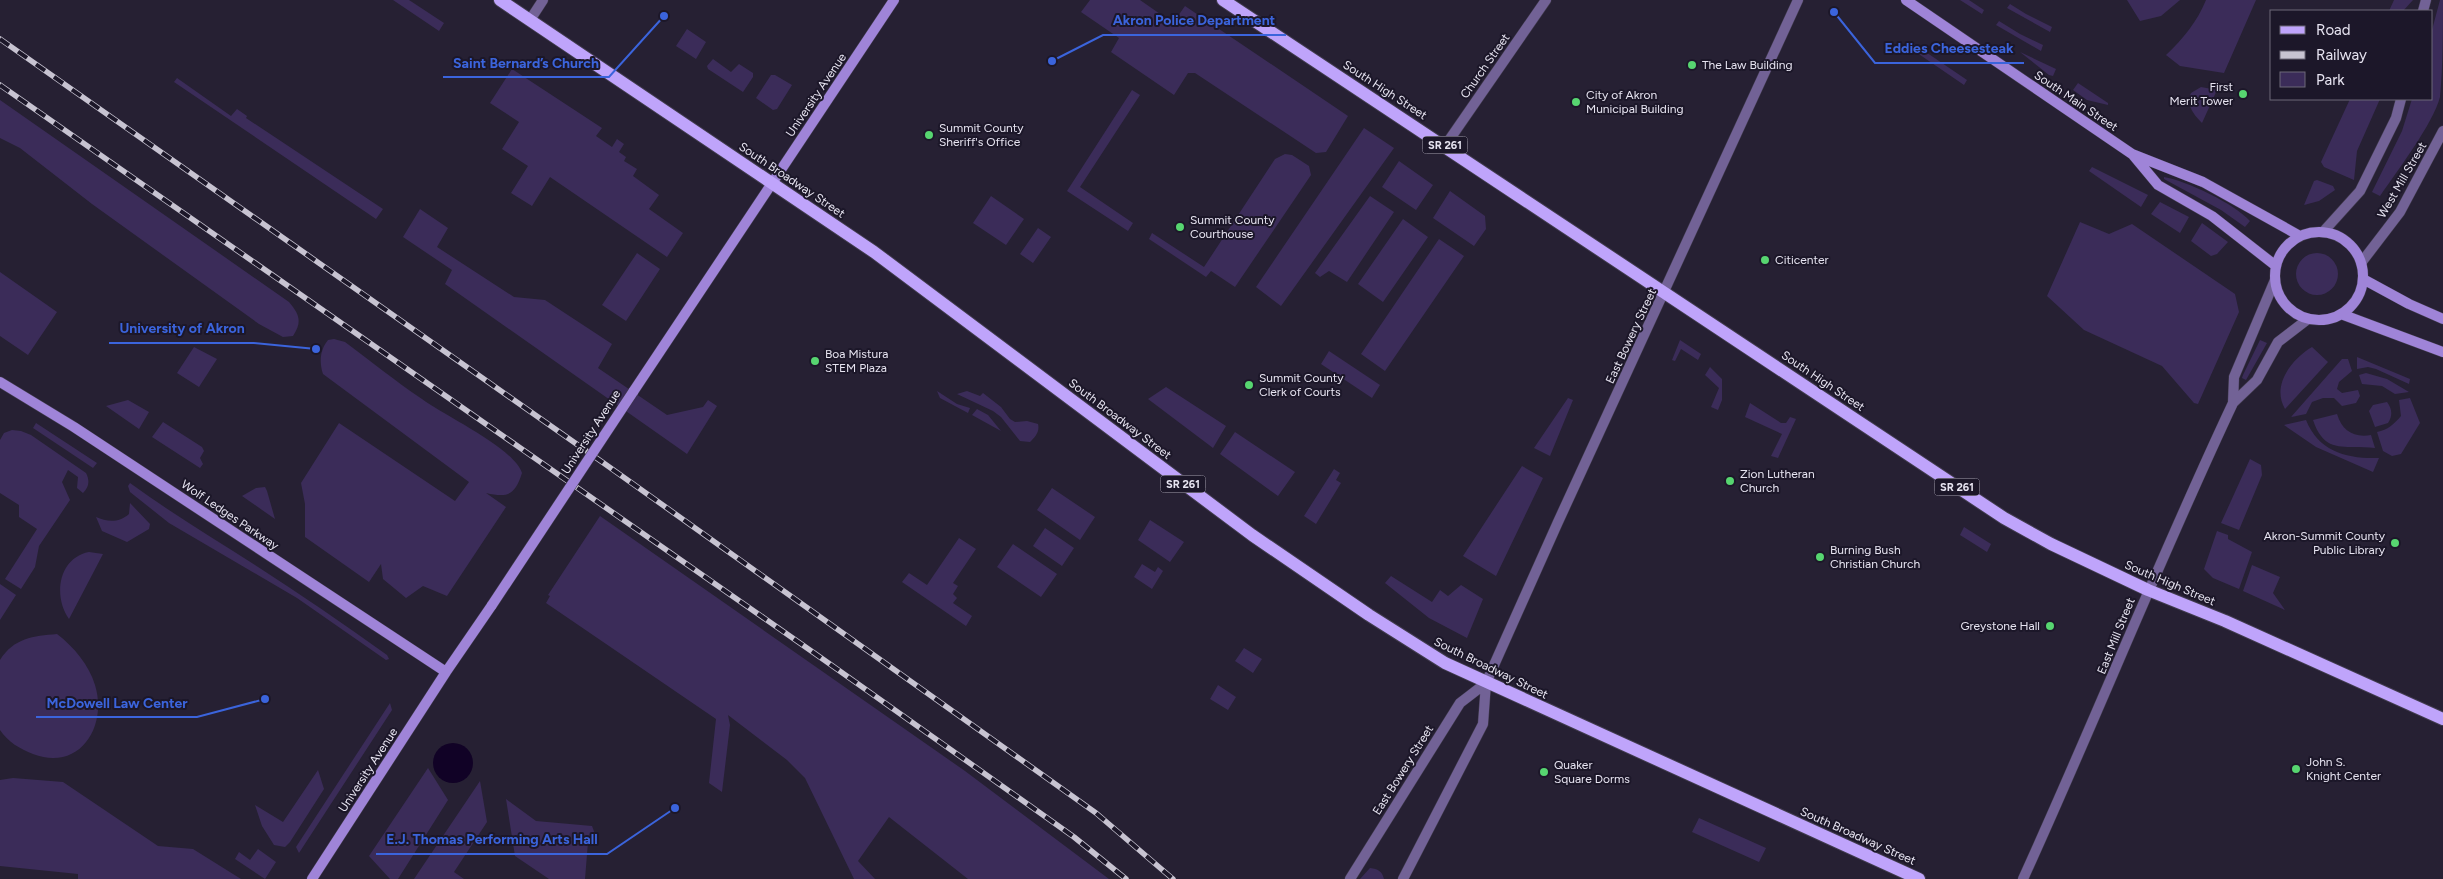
<svg xmlns="http://www.w3.org/2000/svg" width="2443" height="879" font-family="Figtree,sans-serif">
  <style>
    .green { fill: #3b2c59 }
    .water { fill: #110226 }
    .lines { fill: none; stroke-linecap: round; stroke-linejoin: round }
    .minor-casing { stroke: #413b4e; stroke-width: 11 }
    .tertiary-casing { stroke: #413b4e; stroke-width: 11 }
    .secondary-casing { stroke: #413b4e; stroke-width: 11 }
    .primary-casing { stroke: #413b4e; stroke-width: 14 }
    .minor { stroke: #726296; stroke-width: 10 }
    .tertiary { stroke: #726296; stroke-width: 10 }
    .secondary { stroke: #9f84d8; stroke-width: 10 }
    .primary { stroke: #bfa4fb; stroke-width: 12 }
    .rail-casing { stroke: #c7c3d1; stroke-width: 5.5 }
    .rail { stroke: #1c1729; stroke-width: 4; stroke-dasharray: 11; stroke-linecap: butt }
    .secondary-bridge-casing { stroke: #413b4e; stroke-width: 11; stroke-linecap: butt }
    .secondary-bridge { stroke: #9f84d8; stroke-width: 10 }
    .poi-dot { fill: #57d570; stroke: #1c1729; stroke-width: 2 }
    .labels { text-anchor: middle; stroke-width: 4; stroke-linejoin: round; paint-order: stroke }
    .shield { fill: #1c1729; stroke: #aaa6b5; stroke-width: 1 }
    .shield-label { font-size: 11px; font-weight: bold; fill: #e7e4f1 }
    .poi-label { font-size: 12px; fill: #e7e4f1; stroke: #1c1729; text-anchor: start }
    .street-label { font-size: 12px; fill: #e7e4f1; stroke: #1c1729 }
    .leader { fill: none; stroke: #3b64dc; stroke-width: 2 }
    .callout-dot { fill: #3b64dc; stroke: #1c1729; stroke-width: 2 }
    .callout-label { font-size: 14px; text-anchor: middle; font-weight: bold; fill: #3b64dc; stroke: #1c1729; stroke-width: 4; stroke-linejoin: round; paint-order: stroke }
  </style>
  <rect width="100%" height="100%" fill="#262033"/>
  <!-- green -->
  <path class="green" d="M393,0H409L444,23L439,31Z
    M1090,0H1140L1173,23L1185,6L1348,116L1326,152L1316,153L1195,73H1188L1174,95L1111,52L1119,38L1081,12Z
    M1960,0H1969L1984,10L1982,14Z
    M2127,0H2180L2161,16L2140,21Z
    M2206,0H2256L2224,73L2180,66L2166,55C2183,39 2197,22 2206,0Z
    M2394,0H2413L2403,11H2389Z
    M2440,0H2443C2443,31 2443,66 2440,97C2433,124 2397,171 2380,196L2372,192L2402,131L2412,99H2432V30Z
    M2010,4L2026,14L2052,27L2050,32L2007,8Z
    M1999,21L2020,34L2043,45L2041,51L1996,25Z
    M687,29L706,42L696,59L676,46Z
    M1911,42L1967,80L1964,85L1907,46Z
    M2020,52L2056,69L2053,76L2049,75Z
    M713,59L731,72L739,64L753,73V77L743,92L708,69L707,66Z
    M512,69L602,128L596,136L612,147L617,139L624,144L619,152L626,157L624,161L637,169L633,176L659,195L649,209L683,233L667,257L550,177L532,206L511,193L528,166L502,149L519,122L490,103Z
    M771,75H775L792,85L777,109L773,110L756,98Z
    M177,78L231,116L237,109L247,116L246,118L383,209L376,219L174,82Z
    M2078,83L2108,103V105L2087,100L2073,90Z
    M2201,87L2217,90L2202,123C2194,115 2185,104 2191,93Z
    M1132,90L1140,95L1080,187L1133,223L1128,231L1067,191Z
    M2350,99H2380L2357,151L2354,180L2324,167L2321,162Z
    M0,100L289,302C300,315 302,322 293,336L283,337L259,324L92,204L20,148L0,138Z
    M1364,128L1394,148L1281,306L1256,287Z
    M1285,154L1292,155L1309,166L1311,175L1235,287L1211,271L1206,277L1149,239L1152,233L1204,267L1275,159Z
    M1399,161L1433,185L1416,210L1382,187Z
    M2092,167L2148,195L2141,207L2089,171Z
    M2164,177C2187,181 2235,204 2250,221L2245,227L2221,210L2164,179Z
    M2317,180L2333,186L2335,190L2319,201L2304,205L2314,181Z
    M1450,191L1485,216L1486,229L1474,246L1433,218Z
    M991,196L1024,219L1006,245L973,223Z
    M1370,196L1394,212L1347,282L1329,271L1320,277L1315,273Z
    M2160,202L2189,217L2180,233L2151,214Z
    M420,209L448,228L437,247L514,297L545,300L612,344L598,368L667,415L703,407L708,400L717,406L687,454L445,284L452,270L403,237Z
    M1403,219L1428,237L1383,302L1358,284Z
    M2080,222L2109,234L2132,224L2235,294L2239,312L2198,404L2194,403L2162,366L2084,330L2047,296Z
    M2202,223L2228,242L2217,254L2211,256L2191,241Z
    M1038,228L1051,237L1033,263L1020,254Z
    M1439,239L1464,256L1385,371L1361,354Z
    M637,253L660,269L626,321L602,305Z
    M2296 274a21 21 0 1 1 42 0a21 21 0 1 1-42 0Z
    M0,272L57,312L28,355L0,336Z
    M334,339L345,342C371,361 395,381 422,399C445,416 514,448 522,473C515,495 508,498 486,493L506,507L447,596L423,586L406,598L383,579L381,564L369,582L305,537V504L301,483L339,423L455,501L469,482L323,374C319,362 320,350 328,340Z
    M1680,340L1701,354L1698,360L1681,349L1675,361L1672,360Z
    M2260,340L2267,343L2246,380L2242,378L2243,375Z
    M194,347L217,359L199,387L177,373Z
    M2312,347L2328,362L2285,409C2271,385 2292,359 2312,347Z
    M1329,351L1380,385L1372,398L1321,364Z
    M2357,357L2410,379L2409,384L2376,369L2368,367L2357,369Z
    M2342,359H2348L2352,371L2339,382L2337,389L2342,393L2358,390L2360,396L2356,403L2342,406L2334,398H2323L2312,402L2306,414L2291,417Z
    M1710,367L1722,379V400L1718,410L1711,407L1719,388L1705,375Z
    M2366,373L2387,379L2409,392L2395,394L2382,386L2362,384L2359,375Z
    M1166,387L1226,426L1213,448L1148,399Z
    M937,391L957,404L970,408L968,413L940,398Z
    M967,391L980,396L983,393L1001,407L1010,419L1015,422L1027,421L1038,424C1040,432 1035,437 1030,442L1020,441L1001,417L993,411L957,394Z
    M1568,398L1573,400L1550,456L1534,448Z
    M2410,398L2420,423L2401,454L2392,456L2383,451L2377,432C2388,430 2394,424 2401,416L2399,400Z
    M128,400L149,412L139,429L106,406Z
    M2387,402C2392,409 2393,415 2388,423L2375,427L2369,411L2373,405Z
    M1750,403L1781,423H1786L1790,417L1796,419L1778,458L1771,456L1782,434L1745,417Z
    M977,409L988,415L1001,431L972,415Z
    M2337,414C2342,431 2354,438 2371,435L2375,448C2346,444 2325,456 2313,420Z
    M2306,420C2319,452 2347,459 2379,458L2373,472L2316,447L2284,425Z
    M163,422L202,447L204,451L200,458L203,464L200,468L152,437Z
    M36,423L97,463L93,468L33,428Z
    M12,430L21,431L31,435L86,473C90,481 89,487 83,493L77,488L78,477L68,470L62,482L70,500L39,546L35,567L21,589L5,579L37,529L19,517V505L0,493V440L4,433Z
    M1235,432L1295,472L1278,496L1220,454Z
    M2250,459L2261,465L2262,475L2239,530L2221,523Z
    M1522,466L1543,478L1496,576L1463,556Z
    M1334,469L1340,473L1336,480L1341,483L1316,524L1304,516Z
    M130,483C171,513 213,538 255,565C300,594 344,624 387,655L389,659L386,660L297,598L169,523L130,492L128,486Z
    M265,487L267,491L275,519L242,496L256,488Z
    M1052,488L1095,517L1080,540L1037,510Z
    M130,503L150,524L149,529L127,542L102,531L96,517C107,522 119,523 129,514Z
    M600,516L965,771L1109,879H968L889,817L858,861L875,879H854L805,778L787,760L728,715L730,725L722,792L709,783L716,719L546,603L550,596L548,595Z
    M1150,520L1184,542L1170,562L1138,540Z
    M1964,527L1991,544L1987,552L1960,535Z
    M1045,528L1074,548L1062,566L1033,546Z
    M2217,531L2228,535V539L2252,552L2239,589L2213,578L2204,569Z
    M959,538L976,549L953,583L958,586L953,594L957,598L953,603L972,616L966,626L902,582L909,573L927,585Z
    M1013,544L1057,574L1041,597L997,567Z
    M89,552L103,554L69,619C53,597 58,558 89,552Z
    M1142,564L1155,572L1158,567L1163,571L1152,589L1134,577Z
    M2252,565L2280,577L2273,593L2285,610L2243,591Z
    M1391,576L1432,602L1440,590L1448,596L1461,585L1483,599L1467,638L1429,618L1385,583Z
    M0,584L16,595L0,620Z
    M57,634C74,647 89,665 95,685C108,727 79,772 33,754C20,749 8,742 0,730V660C14,638 33,636 57,634Z
    M1244,648L1262,659L1253,673L1235,661Z
    M1218,685L1236,697L1228,710L1210,699Z
    M390,703L392,710L299,853L296,847Z
    M428,768L448,800L398,879H390L369,856Z
    M318,770L324,789L290,842L285,847L274,845L262,826L255,805L283,822Z
    M13,778L63,782L158,846L193,849L241,879H78V874L0,866V780Z
    M480,781L487,822L454,872L464,879H414Z
    M506,799L536,821L592,826L598,842H588L585,879H549L515,856Z
    M1699,818L1766,848L1759,862L1692,832Z
    M258,849L276,862L265,879L235,859L239,852L250,860Z
    M1370,868C1378,869 1382,871 1384,879H1360Z"/>
  <!-- water -->
  <path class="water" d="M433 763a20 20 0 1 1 40 0a20 20 0 1 1-40 0Z"/>
  <g class="lines">
    <defs>
      <path id="minor" d="M1445,146L1546,0
        M1350,879L1460,703L1486,683
        M1403,879L1483,724L1486,683"/>
      <path id="tertiary" d="M2423,11L2426,0
        M530,20L543,0
        M2323,232L2360,191L2396,118L2401,99
        M2361,263L2400,212L2443,131
        M2233,403L2234,377L2275,280
        M1486,683L1558,522L1798,0
        M2023,879C2095,721 2159,560 2233,403L2257,380L2278,342L2308,319"/>
      <path id="secondary" d="M1906,0L2132,154L2203,182L2300,236
        M2133,155L2158,185L2212,216L2276,266
        M2275 276a44 44 0 1 1 88 0a44 44 0 1 1-88 0Z
        M2363,279L2409,304L2443,319
        M2341,314L2443,352
        M0,382L74,427L446,672
        M633,392L894,0
        M312,879L446,672L492,605"/>
      <path id="primary" d="M500,0L874,252L1252,535L1369,615L1445,663L1919,879
        M1223,0L2004,518L2051,544L2148,590L2225,621L2443,719"/>
    </defs>
    <!-- minor casing -->
    <use href="#minor" class="minor-casing"/>
    <!-- tertiary casing -->
    <use href="#tertiary" class="tertiary-casing"/>
    <!-- secondary casing -->
    <use href="#secondary" class="secondary-casing"/>
    <!-- primary casing -->
    <use href="#primary" class="primary-casing"/>
    <!-- minor -->
    <use href="#minor" class="minor"/>
    <!-- tertiary -->
    <use href="#tertiary" class="tertiary"/>
    <!-- secondary -->
    <use href="#secondary" class="secondary"/>
    <!-- primary -->
    <use href="#primary" class="primary"/>
    <defs>
      <path id="rail" d="M0,39L605,464L1096,813L1173,879
        M0,85L827,662L1074,837L1126,879"/>
    </defs>
    <!-- rail casing -->
    <use href="#rail" class="rail-casing"/>
    <!-- rail -->
    <use href="#rail" class="rail"/>
    <defs>
      <path id="secondary-bridge" d="M492,605L633,392"/>
    </defs>
    <!-- secondary-bridge casing -->
    <use href="#secondary-bridge" class="secondary-bridge-casing"/>
    <!-- secondary-bridge -->
    <use href="#secondary-bridge" class="secondary-bridge"/>
  </g>
  <!-- markers -->
  <g class="poi-dot">
    <circle cx="1692" cy="65" r="5"/>
    <circle cx="2243" cy="94" r="5"/>
    <circle cx="1576" cy="102" r="5"/>
    <circle cx="929" cy="135" r="5"/>
    <circle cx="1180" cy="227" r="5"/>
    <circle cx="1765" cy="260" r="5"/>
    <circle cx="815" cy="361" r="5"/>
    <circle cx="1249" cy="385" r="5"/>
    <circle cx="1730" cy="481" r="5"/>
    <circle cx="2395" cy="543" r="5"/>
    <circle cx="1820" cy="557" r="5"/>
    <circle cx="2050" cy="626" r="5"/>
    <circle cx="2296" cy="769" r="5"/>
    <circle cx="1544" cy="772" r="5"/>
  </g>
  <g class="labels">
    <!-- shield labels -->
    <g class="shield">
      <rect x="1422.5" y="136.5" width="45" height="17" rx="4"/>
      <rect x="1160.5" y="475.5" width="45" height="17" rx="4"/>
      <rect x="1934.5" y="478.5" width="45" height="17" rx="4"/>
    </g>
    <g class="shield-label">
      <text x="1445" y="149">SR 261</text>
      <text x="1183" y="488">SR 261</text>
      <text x="1957" y="491">SR 261</text>
    </g>
    <!-- poi labels -->
    <g class="poi-label">
      <text x="1702" y="69">The Law Building</text>
      <text x="2233" y="91" text-anchor="end">First<tspan x="2233" dy="14">Merit Tower</tspan></text>
      <text x="1586" y="99">City of Akron<tspan x="1586" dy="14">Municipal Building</tspan></text>
      <text x="939" y="132">Summit County<tspan x="939" dy="14">Sheriff's Office</tspan></text>
      <text x="1190" y="224">Summit County<tspan x="1190" dy="14">Courthouse</tspan></text>
      <text x="1775" y="264">Citicenter</text>
      <text x="825" y="358">Boa Mistura<tspan x="825" dy="14">STEM Plaza</tspan></text>
      <text x="1259" y="382">Summit County<tspan x="1259" dy="14">Clerk of Courts</tspan></text>
      <text x="1740" y="478">Zion Lutheran<tspan x="1740" dy="14">Church</tspan></text>
      <text x="2385" y="540" text-anchor="end">Akron-Summit County<tspan x="2385" dy="14">Public Library</tspan></text>
      <text x="1830" y="554">Burning Bush<tspan x="1830" dy="14">Christian Church</tspan></text>
      <text x="2040" y="630" text-anchor="end">Greystone Hall</text>
      <text x="2306" y="766">John S.<tspan x="2306" dy="14">Knight Center</tspan></text>
      <text x="1554" y="769">Quaker<tspan x="1554" dy="14">Square Dorms</tspan></text>
    </g>
    <!-- street labels -->
    <g class="street-label">
      <text transform="translate(1485 66) rotate(-55)" y="4">Church Street</text>
      <text transform="translate(1385 90) rotate(33)" y="4">South High Street</text>
      <text transform="translate(816 95) rotate(-56)" y="4">University Avenue</text>
      <text transform="translate(2076 101) rotate(34)" y="4">South Main Street</text>
      <text transform="translate(792 180) rotate(34)" y="4">South Broadway Street</text>
      <text transform="translate(2402 180) rotate(-60)" y="4">West Mill Street</text>
      <text transform="translate(1631 336) rotate(-65)" y="4">East Bowery Street</text>
      <text transform="translate(1823 381) rotate(34)" y="4">South High Street</text>
      <text transform="translate(1120 419) rotate(37)" y="4">South Broadway Street</text>
      <text transform="translate(591 432) rotate(-57)" y="4">University Avenue</text>
      <text transform="translate(230 515) rotate(34)" y="4">Wolf Ledges Parkway</text>
      <text transform="translate(2170 583) rotate(23)" y="4">South High Street</text>
      <text transform="translate(2116 636) rotate(-68)" y="4">East Mill Street</text>
      <text transform="translate(1491 668) rotate(26)" y="4">South Broadway Street</text>
      <text transform="translate(368 770) rotate(-57)" y="4">University Avenue</text>
      <text transform="translate(1403 770) rotate(-58)" y="4">East Bowery Street</text>
      <text transform="translate(1858 836) rotate(24)" y="4">South Broadway Street</text>
    </g>
  </g>
  <!-- callouts -->
  <path class="leader" d="M1052 61L1103 35H1286M1834 12L1875 63H2024M664 16L609 77H443M316 349L254 343H109M265 699L197 717H36M675 808L607 854H376"/>
  <g class="callout-dot">
    <circle cx="1052" cy="61" r="5"/>
    <circle cx="1834" cy="12" r="5"/>
    <circle cx="664" cy="16" r="5"/>
    <circle cx="316" cy="349" r="5"/>
    <circle cx="265" cy="699" r="5"/>
    <circle cx="675" cy="808" r="5"/>
  </g>
  <g class="callout-label">
    <text x="1194" y="25">Akron Police Department</text>
    <text x="1949" y="53">Eddies Cheesesteak</text>
    <text x="526" y="68">Saint Bernard’s Church</text>
    <text x="182" y="333">University of Akron</text>
    <text x="117" y="708">McDowell Law Center</text>
    <text x="492" y="844">E.J. Thomas Performing Arts Hall</text>
  </g>
  <!-- legend -->
  <rect x="2270" y="10" width="162" height="90" fill="#1c1729" stroke="#6d6979"/>
  <rect x="2280" y="26" width="25" height="8" fill="#bfa4fb" stroke="#6d6979"/>
  <text x="2316" y="35" font-size="15" fill="#e7e4f1">Road</text>
  <rect x="2280" y="51" width="25" height="8" fill="#c7c3d1" stroke="#6d6979"/>
  <text x="2316" y="60" font-size="15" fill="#e7e4f1">Railway</text>
  <rect x="2280" y="72" width="25" height="15" fill="#3b2c59" stroke="#6d6979"/>
  <text x="2316" y="85" font-size="15" fill="#e7e4f1">Park</text>
</svg>
